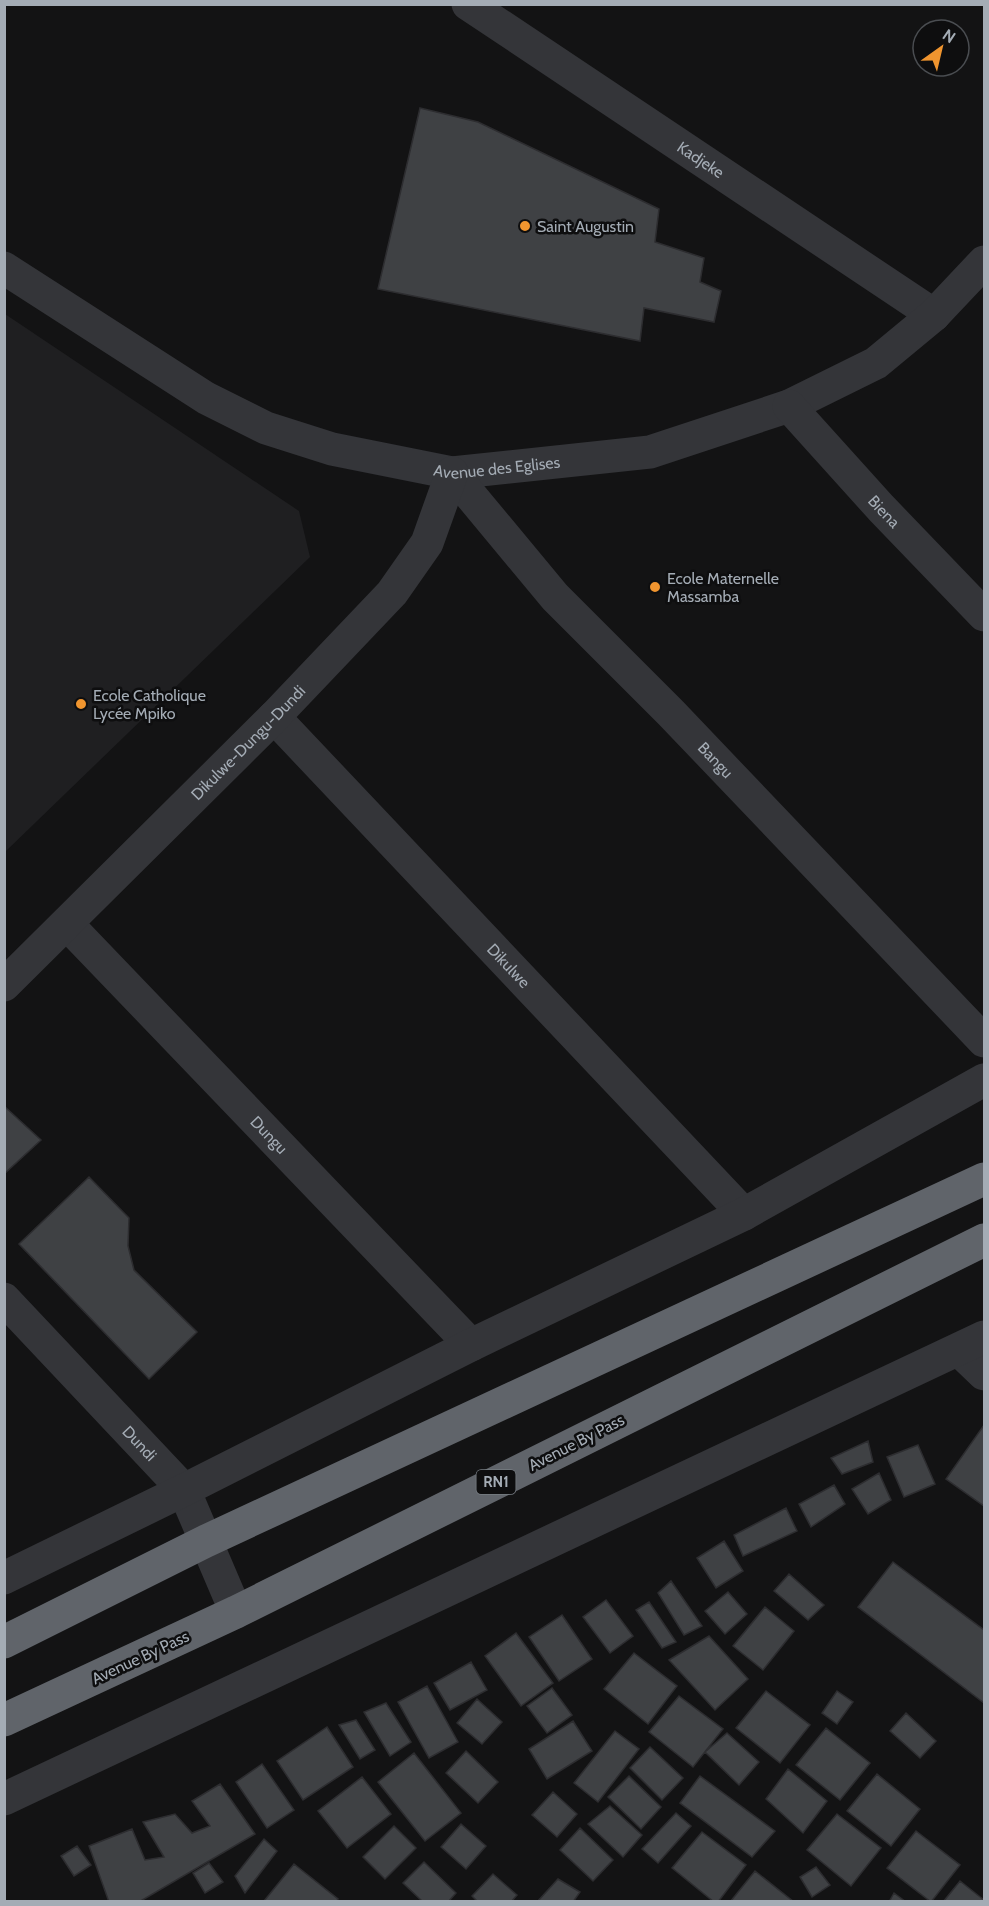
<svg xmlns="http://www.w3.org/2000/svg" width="989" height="1906" font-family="Cabin,sans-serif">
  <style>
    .built { fill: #1f1f21 }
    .building { fill: #3f4144; stroke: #2d2d30; stroke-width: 1.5 }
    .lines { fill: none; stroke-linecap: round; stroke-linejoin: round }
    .minor { stroke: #343539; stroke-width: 33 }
    .highway { stroke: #60646a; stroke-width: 33 }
    .poi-dot { fill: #f0952f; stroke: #0e0e0f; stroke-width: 2 }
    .labels { text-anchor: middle; stroke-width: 5; stroke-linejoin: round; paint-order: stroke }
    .shield { fill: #0e0e0f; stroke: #777d83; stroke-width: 1.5 }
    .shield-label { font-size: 15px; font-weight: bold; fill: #a4acb5 }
    .street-label { font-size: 16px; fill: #a4acb5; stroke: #0e0e0f }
    .poi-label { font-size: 16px; fill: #a4acb5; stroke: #0e0e0f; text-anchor: start }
  </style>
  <rect width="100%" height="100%" fill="#131314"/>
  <!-- built -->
  <path class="built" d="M5,314L299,511L310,557L5,852Z"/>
  <!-- building -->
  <path class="building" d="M420,108L478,122L659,209L655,242L704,258L700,282L721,291L714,322L644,308L640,341L378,289Z
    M4,1106L41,1140L4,1174Z
    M89,1177L129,1218L128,1246L134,1270L197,1332L149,1379L19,1244Z
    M984,1425V1506L946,1479Z
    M868,1441L873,1462L842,1474L831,1458Z
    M918,1445L935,1484L904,1497L887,1457Z
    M879,1473L891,1500L868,1514L852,1489Z
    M834,1485L845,1504L811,1527L799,1504Z
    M786,1508L797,1531L743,1556L734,1535Z
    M724,1541L743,1571L716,1588L697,1558Z
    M893,1562L984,1630V1703L858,1607Z
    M789,1574L824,1605L808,1620L774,1591Z
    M671,1581L702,1626L684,1635L658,1593Z
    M728,1592L747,1614L725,1634L705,1611Z
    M606,1600L633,1636L610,1653L583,1617Z
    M649,1602L676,1642L662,1648L636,1610Z
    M765,1607L794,1631L763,1670L733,1646Z
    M562,1615L592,1659L559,1681L529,1637Z
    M516,1633L553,1683L521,1706L485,1656Z
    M709,1636L748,1679L715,1710L669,1660Z
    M634,1653L677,1686L648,1724L604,1689Z
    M471,1662L487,1690L450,1710L434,1683Z
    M427,1686L458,1742L429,1758L398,1702Z
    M552,1688L572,1715L547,1733L527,1706Z
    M766,1691L810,1725L780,1763L736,1728Z
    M837,1691L853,1702L837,1724L822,1713Z
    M679,1696L723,1729L693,1767L649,1732Z
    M477,1699L502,1722L482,1744L457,1723Z
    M386,1703L411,1742L390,1756L364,1712Z
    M906,1713L936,1741L920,1758L890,1731Z
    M356,1720L375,1750L360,1759L339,1725Z
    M573,1721L592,1751L547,1779L529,1749Z
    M327,1727L353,1767L303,1800L277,1761Z
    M826,1728L870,1763L840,1800L796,1765Z
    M615,1731L639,1749L598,1802L574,1783Z
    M727,1733L759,1762L739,1785L705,1752Z
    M650,1747L683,1778L662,1800L630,1768Z
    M466,1751L498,1782L478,1803L446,1773Z
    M414,1753L461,1813L425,1841L378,1782Z
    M262,1764L294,1810L267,1828L236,1782Z
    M788,1769L827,1801L803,1833L766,1799Z
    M877,1774L920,1809L891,1846L847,1811Z
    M629,1776L661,1807L641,1829L608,1797Z
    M700,1776L775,1831L752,1857L680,1803Z
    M362,1777L391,1814L347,1848L318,1811Z
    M220,1784L255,1834L139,1902H109L89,1846L132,1829L145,1860L164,1857L143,1822L175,1814L192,1833L210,1826L192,1801Z
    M553,1792L577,1814L557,1837L532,1815Z
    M610,1806L642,1835L623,1857L588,1824Z
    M676,1813L691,1826L658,1863L642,1849Z
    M837,1814L881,1848L851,1886L807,1850Z
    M461,1824L486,1846L466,1869L441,1847Z
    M394,1826L416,1848L385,1879L363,1857Z
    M580,1828L613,1860L593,1881L560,1850Z
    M916,1831L960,1865L931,1902L887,1868Z
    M702,1832L746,1865L718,1902H714L672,1868Z
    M264,1839L277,1851L245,1893L235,1876Z
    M77,1846L91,1865L74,1876L61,1856Z
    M424,1862L456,1893L448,1902H423L403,1883Z
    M209,1863L223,1882L205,1893L193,1873Z
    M294,1864L338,1899L336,1902L264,1901Z
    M816,1867L830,1885L812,1897L800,1877Z
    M755,1871L794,1902H730Z
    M493,1874L517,1895L511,1902H478L472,1896Z
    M558,1879L580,1892L573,1902H537Z
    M960,1881L984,1900V1902H943Z
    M894,1893L906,1902H889Z"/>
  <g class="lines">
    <!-- minor -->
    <g class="minor">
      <path id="s1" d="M468,4L934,315"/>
      <path id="s2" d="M4,268L206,398L266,428L332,449L452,473L650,452L789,406L876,363L934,315L984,262"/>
      <path id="s3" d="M789,406L881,508L984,615"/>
      <path id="s4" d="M452,473L555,597L671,713L984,1041"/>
      <path id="s5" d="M274,717L744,1214"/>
      <path id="s6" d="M67,924L471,1345"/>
      <path id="s7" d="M4,985L274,717L392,593L427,543L452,473"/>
      <path id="s8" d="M4,1299L184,1490L236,1612"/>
      <path d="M959,1350L984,1374"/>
      <path d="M4,1578L184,1490L471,1345L744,1214L984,1080"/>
      <path d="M4,1799L984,1337"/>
    </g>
    <!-- highway -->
    <path class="highway" d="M4,1642L206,1541L984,1179
      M4,1720L236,1612L984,1240"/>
  </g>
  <!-- markers -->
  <g class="poi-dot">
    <circle cx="525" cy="226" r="6"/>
    <circle cx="655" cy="587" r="6"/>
    <circle cx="81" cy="704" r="6"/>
  </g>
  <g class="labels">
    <!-- shield labels -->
    <rect class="shield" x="476.5" y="1470" width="39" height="24" rx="4.5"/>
    <g class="shield-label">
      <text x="496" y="1487">RN1</text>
    </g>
    <!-- street labels -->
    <g class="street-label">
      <text dy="6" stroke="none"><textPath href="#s1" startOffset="280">Kadjeke</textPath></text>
      <text dy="6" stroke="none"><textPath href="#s2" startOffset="544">Avenue des Eglises</textPath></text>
      <text dy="6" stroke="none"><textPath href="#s3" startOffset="142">Biena</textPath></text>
      <text dy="6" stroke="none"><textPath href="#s7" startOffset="344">Dikulwe-Dungu-Dundi</textPath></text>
      <text dy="6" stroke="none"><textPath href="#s4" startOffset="390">Bangu</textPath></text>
      <text dy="6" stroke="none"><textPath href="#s5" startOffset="342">Dikulwe</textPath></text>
      <text dy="6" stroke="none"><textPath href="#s6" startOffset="292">Dungu</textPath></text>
      <text transform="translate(576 1442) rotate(-27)" y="6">Avenue By Pass</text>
      <text dy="6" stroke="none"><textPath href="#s8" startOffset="198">Dundi</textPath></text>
      <text transform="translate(140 1657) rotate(-25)" y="6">Avenue By Pass</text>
    </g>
    <!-- poi labels -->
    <g class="poi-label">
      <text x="537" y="232">Saint Augustin</text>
      <text x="667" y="584">Ecole Maternelle<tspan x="667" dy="18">Massamba</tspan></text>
      <text x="93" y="701">Ecole Catholique<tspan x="93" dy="18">Lycée Mpiko</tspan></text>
    </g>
  </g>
  <!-- border -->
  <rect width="989" height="1906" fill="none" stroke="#a4acb5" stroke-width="12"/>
  <!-- north arrow -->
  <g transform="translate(941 48) rotate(34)"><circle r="28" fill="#0e0e0f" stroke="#4a4d51" stroke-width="1.5"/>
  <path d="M0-4.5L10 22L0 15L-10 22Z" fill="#f0952f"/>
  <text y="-9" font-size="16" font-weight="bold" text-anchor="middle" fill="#a4acb5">N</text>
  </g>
</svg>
